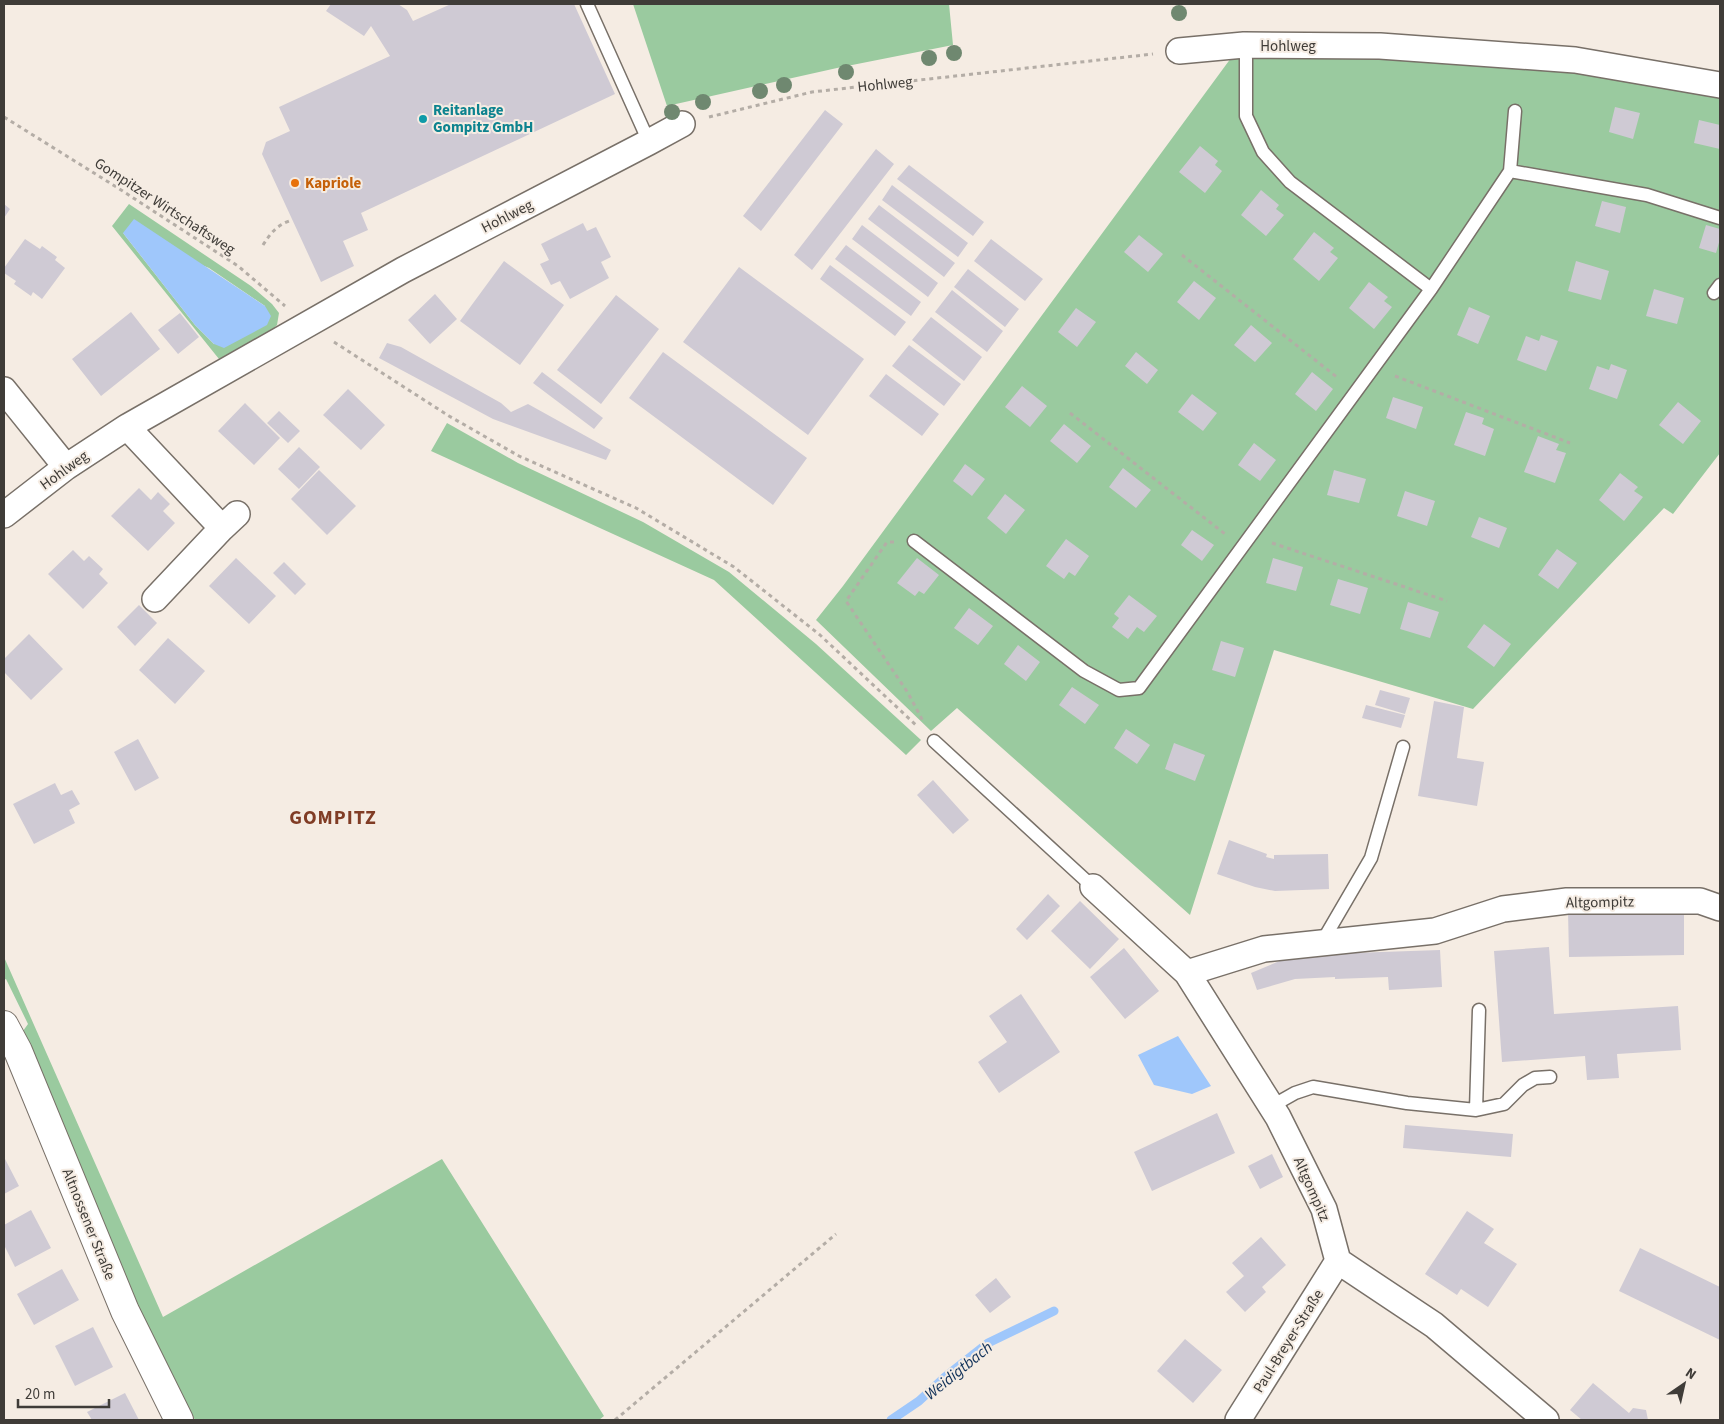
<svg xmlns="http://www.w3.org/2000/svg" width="1724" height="1424" font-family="'Source Sans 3',sans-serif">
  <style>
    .green { fill: #9aca9f; fill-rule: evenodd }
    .water { fill: #9fc7fb }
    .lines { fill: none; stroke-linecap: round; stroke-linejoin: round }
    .stream { stroke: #9fc7fb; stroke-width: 9 }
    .building { fill: #cfcad4 }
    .lane-casing { stroke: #787068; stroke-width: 15 }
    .street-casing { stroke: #787068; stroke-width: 28 }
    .secondary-casing { stroke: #787068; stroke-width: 30 }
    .path { stroke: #b4ada6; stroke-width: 3; stroke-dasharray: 4 4; stroke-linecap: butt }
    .lane { stroke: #fff; stroke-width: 12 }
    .street { stroke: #fff; stroke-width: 25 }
    .secondary { stroke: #fff; stroke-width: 28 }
    .tree { fill: #6f8870 }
    .culture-dot { fill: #0f9aa8; stroke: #f5ece3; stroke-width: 2 }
    .food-dot { fill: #e8710a; stroke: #f5ece3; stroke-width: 2 }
    .labels { text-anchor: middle; stroke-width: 4; stroke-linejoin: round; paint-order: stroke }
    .street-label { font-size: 15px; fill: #3f3c38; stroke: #f5ece3 }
    .culture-label { font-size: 15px; font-weight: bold; fill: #0d838f; stroke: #f5ece3; text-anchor: start }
    .food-label { font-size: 15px; font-weight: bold; fill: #c56008; stroke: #f5ece3; text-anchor: start }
    .water-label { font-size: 16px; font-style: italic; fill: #0f3058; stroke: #f5ece3 }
    .district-label { font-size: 20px; font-weight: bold; letter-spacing: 1px; fill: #803c25; stroke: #f5ece3 }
  </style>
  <rect width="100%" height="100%" fill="#f5ece3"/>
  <!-- green -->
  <path class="green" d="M633,4H949L953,45L837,68L667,106Z
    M1377,54L1577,71L1720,97V453L1673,514L1664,508L1473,709L1274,650L1190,915L957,708L931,731L816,620L843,586L1231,58Z
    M129,204L251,286L272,304L279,313L277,325L269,333L219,359L112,226ZM123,233L209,268L265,306L214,344L195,325Z
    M447,423L518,463L643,522L729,572L816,644L921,740L906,755L714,580L431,451Z
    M4,957L163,1317L442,1159L604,1416L599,1420H195L143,1322L23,1031L28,1024L6,979L4,980Z"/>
  <!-- water -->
  <path class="water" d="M134,219L265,306L271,316L267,325L224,348L214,344L195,325L123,233Z
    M1178,1036L1211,1086L1192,1094L1154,1085L1138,1055Z"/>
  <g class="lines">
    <!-- stream -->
    <path class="stream" d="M891,1420L919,1401L945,1377L988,1343L1054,1311"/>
  </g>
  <!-- building -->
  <path class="building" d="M331,4H398L407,10L413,21L451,4H574L615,94L361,213L368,230L343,241L354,266L321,282L262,154L266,142L290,131L279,107L390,56L371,26L364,36L326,11Z
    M1615,107L1640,113L1633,139L1609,132Z
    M825,110L843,124L761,231L743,216Z
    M1699,120L1720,125V149L1694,143Z
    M1200,146L1218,161L1215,165L1222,171L1205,193L1179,172Z
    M876,149L894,164L812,270L794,255Z
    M909,165L984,222L973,236L897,179Z
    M892,185L968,243L958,257L882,200Z
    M1261,190L1279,205L1276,209L1284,215L1266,236L1241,215Z
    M1602,201L1626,207L1620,233L1595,226Z
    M4,204L10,209L4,218Z
    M879,205L955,263L944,277L868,219Z
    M583,223L587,231L596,227L611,257L601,262L609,278L570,299L560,281L551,285L540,264L549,260L541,244Z
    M862,225L938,283L928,297L852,239Z
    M1706,225L1720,229V239L1716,253L1699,248Z
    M1314,232L1334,248L1330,252L1338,258L1319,281L1293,259Z
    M1139,235L1163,254L1148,272L1124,252Z
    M25,239L40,249L42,246L57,257L55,260L65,268L42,299L33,292L31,296L14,284L16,281L4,273V268Z
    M991,239L1043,279L1025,301L974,261Z
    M846,245L921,302L911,316L835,259Z
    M504,261L564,305L520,365L460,321Z
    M1576,261L1609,271L1601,300L1568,291Z
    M830,265L906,322L895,336L820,279Z
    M739,267L864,359L808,435L683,342Z
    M968,269L1019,309L1005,327L954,287Z
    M1194,281L1216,298L1199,320L1177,302Z
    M1369,282L1388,297L1384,301L1392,307L1374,329L1349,308Z
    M1654,289L1684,298L1677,324L1646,316Z
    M952,290L1003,331L987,352L935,312Z
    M435,294L457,319L430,344L408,320Z
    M616,295L659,329L601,404L557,370Z
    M1469,307L1490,316L1478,344L1457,335Z
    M1076,308L1096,322L1077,347L1058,332Z
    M131,312L160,349L101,396L72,359Z
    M180,313L199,337L178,354L158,330Z
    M931,317L982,357L964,381L912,340Z
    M1251,325L1272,343L1255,362L1234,345Z
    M1541,335L1558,341L1546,371L1517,360L1526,336L1539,341Z
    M387,343L401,347L501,403L511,412L528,404L611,450L606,460L493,419L379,358Z
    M909,345L961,384L944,406L892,366Z
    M663,352L807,458L773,505L629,398Z
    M1136,352L1158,370L1147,384L1125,366Z
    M1611,364L1627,370L1617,399L1589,389L1597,366L1609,370Z
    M542,372L603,418L594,429L533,383Z
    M1312,372L1333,389L1316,411L1295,394Z
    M886,374L939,414L922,436L869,396Z
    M1022,386L1047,406L1030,427L1005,407Z
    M348,389L385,425L361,450L323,415Z
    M1192,394L1217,413L1203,431L1178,412Z
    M1393,397L1423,407L1416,429L1386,418Z
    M1678,402L1701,421L1683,444L1659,425Z
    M245,403L280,438L254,465L218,431Z
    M279,411L300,431L288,443L267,423Z
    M1466,412L1484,418L1482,424L1494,429L1485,456L1454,445Z
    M1064,424L1091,446L1077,463L1050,441Z
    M1538,436L1559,444L1556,450L1566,453L1555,483L1524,472Z
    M1254,443L1276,460L1260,481L1238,465Z
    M299,447L320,467L299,489L278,469Z
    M965,464L985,479L972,496L953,481Z
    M1123,468L1151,490L1136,508L1109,487Z
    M319,470L356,506L327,535L291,499Z
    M1334,470L1366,479L1359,503L1327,495Z
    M1620,473L1638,487L1634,491L1643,497L1624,521L1599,500Z
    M139,488L151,500L158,492L170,504L163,511L175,523L148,551L111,516Z
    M1405,491L1435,501L1427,526L1397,516Z
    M1005,494L1025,510L1006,534L987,518Z
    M1479,517L1507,528L1499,548L1471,537Z
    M1192,530L1214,545L1202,561L1181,545Z
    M1066,539L1089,556L1075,576L1069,572L1064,579L1046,566Z
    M1557,549L1577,563L1558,589L1538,575Z
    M73,550L84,561L89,556L103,569L99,574L108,583L83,609L48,574Z
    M236,558L276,596L249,624L209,586Z
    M917,558L939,575L924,594L919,591L915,596L897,583Z
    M1273,558L1303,567L1296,591L1266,583Z
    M284,562L306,584L295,595L273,573Z
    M1338,579L1368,588L1360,614L1330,605Z
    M1129,595L1157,616L1144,632L1137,627L1128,639L1112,627L1119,618L1114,614Z
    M1408,602L1439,612L1430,638L1400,629Z
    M139,605L157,623L135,646L117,627Z
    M969,608L993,626L978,645L954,628Z
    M1484,624L1511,644L1494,667L1467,647Z
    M29,634L63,669L31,700L4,672V659Z
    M168,638L205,671L175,704L139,670Z
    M1221,641L1244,648L1235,677L1212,670Z
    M1018,645L1040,662L1026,681L1004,664Z
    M1072,687L1099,705L1085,724L1059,705Z
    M1380,690L1410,698L1405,714L1375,705Z
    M1434,701L1464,707L1457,758L1484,762L1477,806L1418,796Z
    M1366,705L1405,715L1401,728L1362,718Z
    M1126,729L1150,745L1137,764L1114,748Z
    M138,739L159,778L135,791L114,752Z
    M1174,743L1205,755L1195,781L1165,769Z
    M933,780L969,820L953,834L917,795Z
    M55,783L61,795L72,790L80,804L69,810L75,823L34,844L13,804Z
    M1229,840L1267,854L1266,857L1274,859V855L1328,854L1329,889L1275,891L1255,887L1217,874Z
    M1048,894L1060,906L1027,940L1016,929Z
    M1080,901L1119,939L1090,969L1051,931Z
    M1684,909V955L1569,957L1568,911Z
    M1549,947L1554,1014L1678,1006L1681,1050L1617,1054L1619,1078L1587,1080L1585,1056L1502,1062L1494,951Z
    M1124,948L1159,991L1125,1019L1090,977Z
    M1440,950L1442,987L1389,990L1388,977L1335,979V977L1295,979L1257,990L1251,973L1294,955Z
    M1021,994L1060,1052L999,1093L978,1062L1007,1042L989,1016Z
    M1217,1113L1235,1153L1152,1191L1134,1152Z
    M1405,1125L1513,1134L1511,1157L1403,1148Z
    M1272,1154L1283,1177L1260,1189L1248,1166Z
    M4,1157L19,1186L4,1194Z
    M31,1210L51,1248L15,1267L4,1245V1225Z
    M1467,1211L1494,1229L1484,1243L1517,1264L1488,1307L1461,1289L1457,1295L1425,1274Z
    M1261,1237L1286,1265L1262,1287L1266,1292L1245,1312L1226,1292L1244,1276L1232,1263Z
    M1640,1248L1720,1287V1340L1619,1291Z
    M62,1269L79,1300L34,1325L17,1294Z
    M996,1278L1011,1297L990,1313L975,1295Z
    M93,1327L113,1367L75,1386L55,1346Z
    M1185,1339L1222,1370L1193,1403L1157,1371Z
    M1593,1383L1629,1413L1633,1408L1646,1410L1648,1420H1582L1570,1410Z
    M125,1393L139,1420H92L87,1412Z"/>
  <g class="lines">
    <defs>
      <path id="lane" d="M587,4L649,142
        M1244,45L1246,59V116L1263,152L1290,182L1431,289
        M1510,171L1647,195L1720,218
        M1714,293L1720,285
        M914,541L1084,671L1119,690L1139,688L1431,289L1510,171L1515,111
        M934,741L1093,887
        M1322,942L1371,858L1403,747
        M1272,1106L1295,1093L1313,1087L1407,1103L1476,1110L1504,1104L1523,1085L1535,1078L1550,1077
        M1476,1110L1479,1010"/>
      <path id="street" d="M1179,51L1244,45L1380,46L1575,60L1720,85
        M4,390L66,467
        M127,427L222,528L237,514
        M4,515L66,467L127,427L403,270L649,142L682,124
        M155,599L222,528
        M1093,887L1187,973L1278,1117L1324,1209L1338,1261L1434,1325L1546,1420
        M1187,973L1264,949L1435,931L1503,909L1567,901H1700L1720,908
        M1238,1420L1338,1261"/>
      <path id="secondary" d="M4,1025L18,1051L125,1311L179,1420"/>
    </defs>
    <!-- lane casing -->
    <use href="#lane" class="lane-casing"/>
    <!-- street casing -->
    <use href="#street" class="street-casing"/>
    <!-- secondary casing -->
    <use href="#secondary" class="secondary-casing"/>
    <!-- path -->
    <path class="path" d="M4,117L118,188L238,266L285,306
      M709,117L812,92L1153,54
      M263,245C270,234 276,226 289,221
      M1182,255L1338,378
      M334,342L449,416L519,456L636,508L734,567L820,635L918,727
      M1395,376L1570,443
      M1070,413L1225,534
      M894,542H887L846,601L908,693L924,723
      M1272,543L1447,601
      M615,1420L836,1234"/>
    <!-- lane -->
    <use href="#lane" class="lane"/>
    <!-- street -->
    <use href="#street" class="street"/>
    <!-- secondary -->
    <use href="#secondary" class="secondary"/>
  </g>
  <!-- trees -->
  <g class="tree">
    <circle cx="1179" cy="13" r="8"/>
    <circle cx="954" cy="53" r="8"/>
    <circle cx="929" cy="58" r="8"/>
    <circle cx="846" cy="72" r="8"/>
    <circle cx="784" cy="85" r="8"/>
    <circle cx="760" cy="91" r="8"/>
    <circle cx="703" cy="102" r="8"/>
    <circle cx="672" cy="112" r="8"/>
  </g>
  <!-- markers -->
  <circle class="culture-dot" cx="423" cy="119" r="5"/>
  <circle class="food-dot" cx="295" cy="183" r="5"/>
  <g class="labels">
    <!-- street labels -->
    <g class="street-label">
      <text x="1288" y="51">Hohlweg</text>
      <text transform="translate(885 84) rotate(-6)" y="5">Hohlweg</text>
      <text transform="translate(165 206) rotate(33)" y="5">Gompitzer Wirtschaftsweg</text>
      <text transform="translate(507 216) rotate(-27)" y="5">Hohlweg</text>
      <text transform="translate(64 470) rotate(-36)" y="5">Hohlweg</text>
      <text transform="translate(1600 902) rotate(-1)" y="5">Altgompitz</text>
      <text transform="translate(1312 1189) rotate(66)" y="5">Altgompitz</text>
      <text transform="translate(89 1224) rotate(68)" y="5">Altnossener Straße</text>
      <text transform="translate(1288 1341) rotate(-58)" y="5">Paul-Breyer-Straße</text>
    </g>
    <!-- culture labels -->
    <g class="culture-label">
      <text x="433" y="115">Reitanlage<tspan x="433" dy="17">Gompitz GmbH</tspan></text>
    </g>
    <!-- food labels -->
    <g class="food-label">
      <text x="305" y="188">Kapriole</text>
    </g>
    <!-- water labels -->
    <g class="water-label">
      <text transform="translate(958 1370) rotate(-39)" y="6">Weidigtbach</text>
    </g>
    <!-- district labels -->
    <g class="district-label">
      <text x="333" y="824">GOMPITZ</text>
    </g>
  </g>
  <!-- border -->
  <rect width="1724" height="1424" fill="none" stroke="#3f3c38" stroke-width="10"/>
  <!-- north arrow -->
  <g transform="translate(1684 1384) rotate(34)" stroke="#f5ece3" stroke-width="4" paint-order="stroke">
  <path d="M0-4L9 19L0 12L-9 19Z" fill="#3f3c38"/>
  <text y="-8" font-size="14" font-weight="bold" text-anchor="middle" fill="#3f3c38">N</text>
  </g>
  <!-- scale -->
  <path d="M18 1399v8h91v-8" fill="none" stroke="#3f3c38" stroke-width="2.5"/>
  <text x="25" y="1399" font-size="15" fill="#3f3c38" stroke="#f5ece3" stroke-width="4" paint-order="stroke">20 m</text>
</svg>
